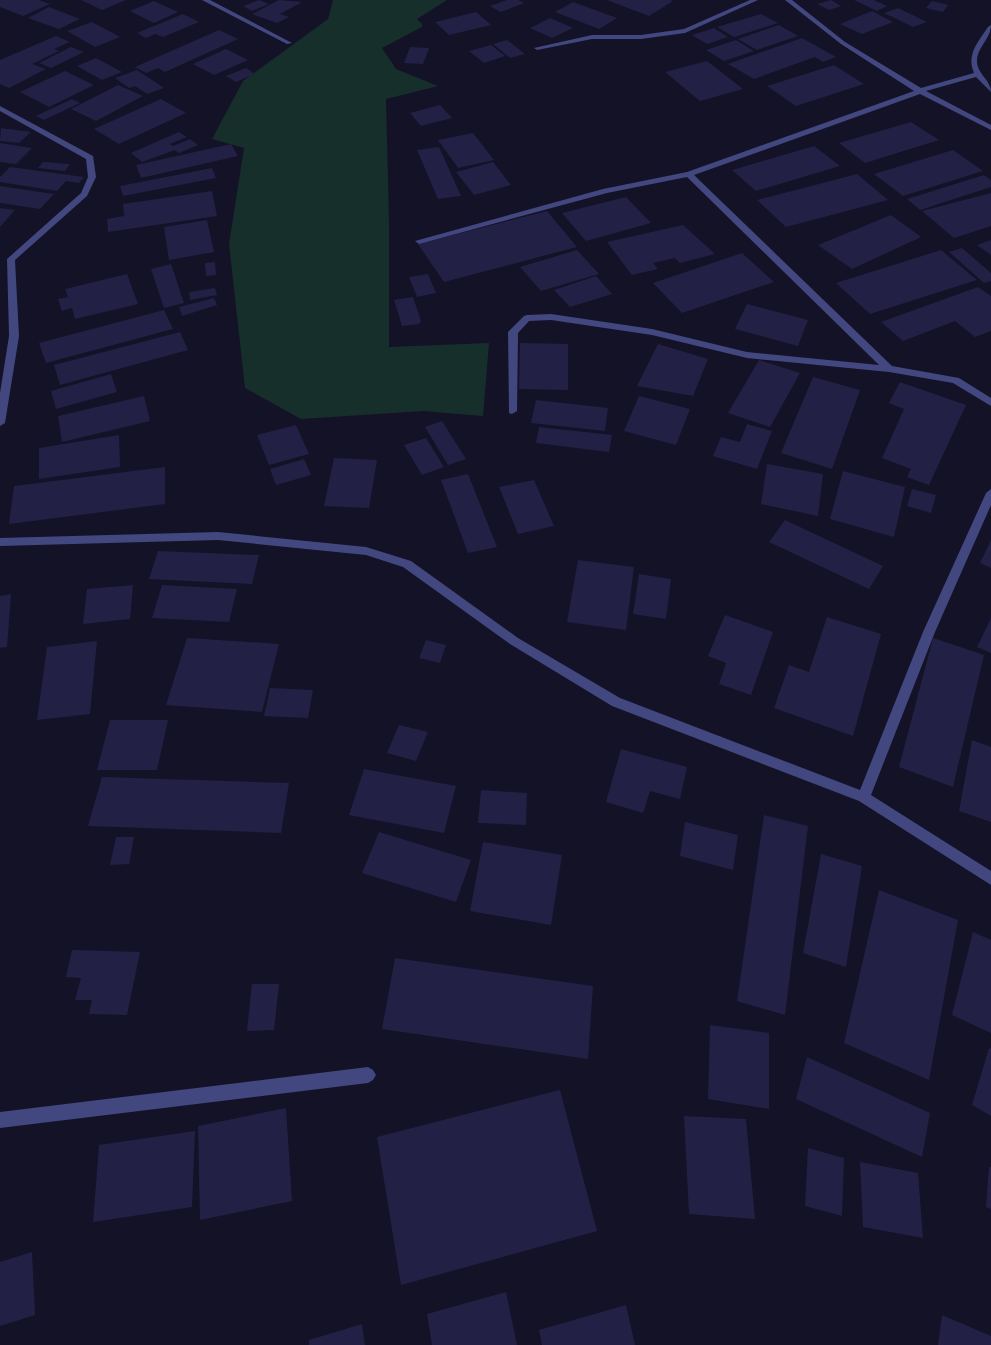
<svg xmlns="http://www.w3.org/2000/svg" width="991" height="1345" font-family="'Nunito Sans',sans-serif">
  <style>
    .green { fill: #162f2b }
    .building { fill: #232045 }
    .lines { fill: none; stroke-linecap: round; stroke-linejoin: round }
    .minor { fill: #424780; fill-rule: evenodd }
  </style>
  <rect width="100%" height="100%" fill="#131226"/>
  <!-- green -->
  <path class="green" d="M333,0H447L417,19L422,24V27L382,48L396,69L438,86L386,99L389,221V347L489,343L483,416L423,411L301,419L245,388L229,244L244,148L212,139L243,81L328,19Z"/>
  <!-- building -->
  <path class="building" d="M0,0H39L50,4L23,16L0,7Z
    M81,0H126L102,10Z
    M259,0L269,4L252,11L243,6Z
    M279,0L302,2L280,14L289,17L277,23L252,14Z
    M507,0H518L524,3L501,12L490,6Z
    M607,0H670L673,1L649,16Z
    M831,0L841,6L829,10L817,4Z
    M854,0H874L887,6L877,11Z
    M154,1L178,12L154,23L130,11Z
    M932,1L948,5L943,12L926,8Z
    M573,2L617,18L599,29L555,12Z
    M49,7L80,19L59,29L28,18Z
    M898,8L927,22L913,27L884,13Z
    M872,11L893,22L862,34L840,24Z
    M476,12L491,25L449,35L435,22Z
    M183,14L199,22L163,37L155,34L146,38L137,33Z
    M761,14L778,23L734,37L717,27Z
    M550,18L573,28L552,38L530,28Z
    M92,22L120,37L95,47L67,31Z
    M779,25L798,36L757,50L738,39Z
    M714,28L728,37L707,44L692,35Z
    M219,30L238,39L165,72L158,68L146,73L135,67Z
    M56,36L70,42L54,49L59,51L32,64L46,69L9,88L0,84V60Z
    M802,38L836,57L823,62L815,57L754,79L728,64Z
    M507,40L525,54L510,58L493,44Z
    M736,40L754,51L724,61L706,50Z
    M491,45L505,56L484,63L469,51Z
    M71,47L84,52L51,68L39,63Z
    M410,47L429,48L423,64L404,63Z
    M226,49L248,60L214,75L193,64Z
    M96,58L122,72L102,80L77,66Z
    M707,61L743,89L700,101L665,72Z
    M834,65L864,84L796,106L767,86Z
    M246,68L255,74L236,82L226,76Z
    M137,70L164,88L147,94L135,86L129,88L115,78Z
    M65,71L94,85L49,107L20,92Z
    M118,85L143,96L96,121L71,109Z
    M72,99L80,103L44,120L36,116Z
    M161,99L186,113L119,144L94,129Z
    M440,105L452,118L421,126L410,113Z
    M911,122L939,140L865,163L839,143Z
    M1,128L31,132L19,143L0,141Z
    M179,132L187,137L170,144L173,146L190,139L198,145L179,153L175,150L142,162L131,153Z
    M473,133L494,160L458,168L438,140Z
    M0,143L32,148L16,164L0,162Z
    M231,144L238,156L141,178L136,165Z
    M814,146L840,166L756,191L732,170Z
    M439,147L461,196L438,199L417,150Z
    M953,150L983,171L903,196L874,174Z
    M43,162L70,164L65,171L38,168Z
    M493,162L511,185L474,195L456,172Z
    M10,167L84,177L79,183L66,181L57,191L0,182V177Z
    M212,168L216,178L123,196L120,186Z
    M857,174L888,200L786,227L757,200Z
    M984,175L991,180V187L920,210L907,199Z
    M0,186L54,194L40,209L0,203Z
    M212,191L217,216L108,232L107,219L124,216L123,204Z
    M991,193V226L954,238L922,211Z
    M626,197L651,223L586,241L562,213Z
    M0,208L15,210L0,227Z
    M547,211L577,247L444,282L418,244Z
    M891,215L921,237L852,269L818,245Z
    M207,220L214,252L169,260L164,227Z
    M683,225L715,254L680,263L675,258L653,263L658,269L632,275L607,242Z
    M991,240V255L977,245Z
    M962,248L991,273V281L984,283L949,252Z
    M577,250L599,274L541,291L520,267Z
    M941,250L977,280L870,314L836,283Z
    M742,253L774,282L682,313L653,283Z
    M215,262L216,275L206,276L205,263Z
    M171,264L184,303L164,308L151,269Z
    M127,274L138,304L75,319L72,308L62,311L58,299L68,297L65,289Z
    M428,274L436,293L417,297L409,277Z
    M596,276L612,294L570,307L554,290Z
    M978,287L991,296V331L975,337L955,321L903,341L881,322Z
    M215,288L217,295L190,300L189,292Z
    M413,297L421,321L419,324L402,326L394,300Z
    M214,298L217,305L182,316L179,307Z
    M747,304L808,320L798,346L735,329Z
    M164,310L173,329L46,363L39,343Z
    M180,332L188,350L60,385L54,365Z
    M520,343L568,344V390L519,389Z
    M658,344L708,359L693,396L637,386Z
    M759,360L800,373L770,427L728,413Z
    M111,374L117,392L56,409L51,391Z
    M813,377L860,390L832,469L781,453Z
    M900,382L966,405L929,485L907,477L911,469L882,458L904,409L889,403Z
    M144,396L150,421L62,442L58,416Z
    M639,396L690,409L676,445L624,431Z
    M536,400L608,408L605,431L531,423Z
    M442,421L466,459L448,465L425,427Z
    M747,424L772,431L757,469L713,456L721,437L740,442Z
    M296,425L309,454L269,465L257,435Z
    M539,427L612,435L609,452L536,443Z
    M119,435L120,467L39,479V448Z
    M426,438L444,467L422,475L404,445Z
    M334,458L377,460L369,508L324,506Z
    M304,459L311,475L276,485L270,469Z
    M767,464L823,474L818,516L761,504Z
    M165,467V504L9,524L14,486Z
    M843,471L905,487L894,537L830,519Z
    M468,474L497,547L468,553L441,480Z
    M534,480L554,526L518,534L499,487Z
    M912,489L936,495L931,513L907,506Z
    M785,520L883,566L869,589L769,542Z
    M991,540V568L980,563Z
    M158,551L259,555L252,584L149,579Z
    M578,560L634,567L626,630L567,622Z
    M639,574L671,579L666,619L633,614Z
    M133,585L130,619L83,624L87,589Z
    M162,585L237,589L229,622L152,618Z
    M11,594L7,647L0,648V596Z
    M725,615L773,632L751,695L719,684L726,663L708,656Z
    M827,617L881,634L853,736L774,708L789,665L809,672Z
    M991,618V653L977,647Z
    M187,638L279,644L262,712L166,705Z
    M933,638L984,655L953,787L899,767Z
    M426,640L446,645L440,663L419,658Z
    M97,641L90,714L37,720L47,647Z
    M270,688L313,690L308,718L264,716Z
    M110,720H168L157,770H97Z
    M399,725L428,732L416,761L387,753Z
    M972,740L991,747V822L959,811Z
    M621,749L687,767L680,799L650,791L643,813L606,802Z
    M364,769L456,786L444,833L349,815Z
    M102,777L289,783L281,833L88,826Z
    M481,790L527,793L526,825L478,823Z
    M764,815L808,826L785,1015L737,1001Z
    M685,822L738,835L733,870L680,856Z
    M379,832L471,860L456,902L362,873Z
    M116,837H134L129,864L110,865Z
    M483,842L562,855L551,925L470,911Z
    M821,854L862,866L846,967L803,953Z
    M879,890L958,920L929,1080L844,1043Z
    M973,932L991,940V1033L952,1015Z
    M72,950L140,952L127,1015L89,1014L92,1000H75L81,978L66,977Z
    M395,958L593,986L588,1059L382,1029Z
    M252,984H279L274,1030L247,1031Z
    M710,1025L769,1033V1109L708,1099Z
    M989,1048L991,1049V1116L972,1105Z
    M807,1057L930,1113L922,1157L796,1099Z
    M560,1090L597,1231L401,1285L377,1137Z
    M286,1108L292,1201L200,1220L198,1126Z
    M684,1116L746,1119L755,1219L689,1214Z
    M195,1131L192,1207L93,1222L99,1145Z
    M808,1148L844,1158L842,1216L805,1206Z
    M860,1162L918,1173L923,1238L863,1227Z
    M989,1167H991V1209L986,1207Z
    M32,1252L35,1315L0,1326V1262Z
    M506,1292L517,1345H432L427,1314Z
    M626,1305L635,1345H542L539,1330Z
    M942,1315L991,1336V1345H938Z
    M362,1324L365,1345H309V1340Z"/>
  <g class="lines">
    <!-- minor -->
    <path class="minor" d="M202,0H210L292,43L287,44Z
      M750,0H758L685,33L641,39H592L537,50L534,48L592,35H641L684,29Z
      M785,0H792L845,42L921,88L974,73C966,55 978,42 988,27L991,25C991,39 977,47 977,61C977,74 991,80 991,92L976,77L926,91L991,125V130L920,94L694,175L892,366L959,378L991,398V406L953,383L889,372L747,358L652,335L551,320L529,321L518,333L517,411L512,414L509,413L508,332L524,316L527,315L551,314L652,329L747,352L879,365L687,177L607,193L419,244L415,241L603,189L687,172L914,91L841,44Z
      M0,106L93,156L96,177L87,196L15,260L19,336L5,423L0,426V393L9,336L7,259L81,193L88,177L86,159L0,111Z
      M991,489V505L935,632L871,795L991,871V885L859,801L612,706L510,644L403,567L366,555L218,540L0,546V538L218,532L366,547L411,561L518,638L620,698L860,790L923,632L986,493Z
      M368,1067L373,1070L376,1075L373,1080L368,1083L0,1128V1112Z"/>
  </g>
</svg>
